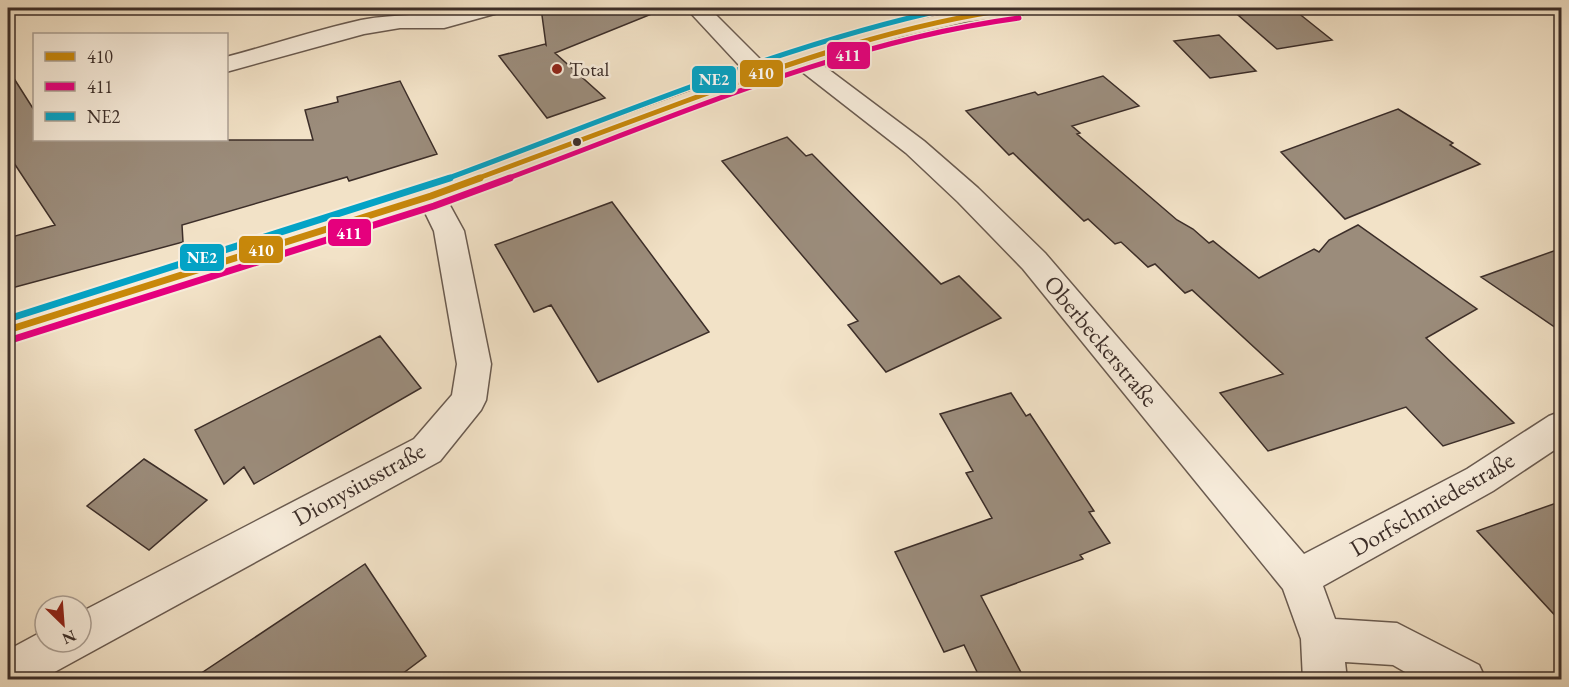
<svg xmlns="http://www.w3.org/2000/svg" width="1569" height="687" font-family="'EB Garamond',serif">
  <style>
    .building { fill: #9b8c7b; stroke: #3c2e29; stroke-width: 1.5 }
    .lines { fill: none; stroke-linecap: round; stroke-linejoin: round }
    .minor-casing { stroke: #6a5b50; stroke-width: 3 }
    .major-casing { stroke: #3c2e29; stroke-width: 3 }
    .minor { fill: #f7ecdb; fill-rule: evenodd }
    .major { fill: #f2e2c7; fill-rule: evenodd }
    .bus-1-far1-casing { stroke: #f7ecdb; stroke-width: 8 }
    .bus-1-casing { stroke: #f7ecdb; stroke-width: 11 }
    .bus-2-far1-casing { stroke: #f7ecdb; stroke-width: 8 }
    .bus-2-casing { stroke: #f7ecdb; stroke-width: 11 }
    .bus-3-far1-casing { stroke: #f7ecdb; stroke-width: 8 }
    .bus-3-casing { stroke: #f7ecdb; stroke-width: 11 }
    .bus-1-far1 { stroke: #c8880a; stroke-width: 5 }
    .bus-1 { stroke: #c8880a; stroke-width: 7 }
    .bus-2-far1 { stroke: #e5007d; stroke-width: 5 }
    .bus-2 { stroke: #e5007d; stroke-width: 7 }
    .bus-3-far1 { stroke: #03a3c6; stroke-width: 5 }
    .bus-3 { stroke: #03a3c6; stroke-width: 7 }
    .poi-dot { fill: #8f2418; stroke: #f7ecdb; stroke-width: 2 }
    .bus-dot { fill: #3c2e29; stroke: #f7ecdb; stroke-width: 2 }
    .labels { text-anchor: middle; stroke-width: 5; stroke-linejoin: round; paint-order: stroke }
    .far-poi-label { font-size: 20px; fill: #3c2e29; stroke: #f7ecdb; text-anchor: start }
    .street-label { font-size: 24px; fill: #3c2e29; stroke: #f7ecdb }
    .line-badge { stroke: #f7ecdb; stroke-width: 2 }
    .badge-label { font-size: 16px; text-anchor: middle; font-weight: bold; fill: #fff }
  </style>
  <rect width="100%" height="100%" fill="#f2e2c7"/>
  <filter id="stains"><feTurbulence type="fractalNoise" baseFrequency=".00333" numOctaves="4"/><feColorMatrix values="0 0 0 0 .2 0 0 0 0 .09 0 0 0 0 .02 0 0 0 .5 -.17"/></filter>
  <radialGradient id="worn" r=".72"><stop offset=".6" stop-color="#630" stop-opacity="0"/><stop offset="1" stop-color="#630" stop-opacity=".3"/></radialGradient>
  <!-- building -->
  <path class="building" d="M541,8H664V9L555,53L605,98L547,118L499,56L545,44L546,45Z
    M1292,8L1332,40L1277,49L1238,15Z
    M1219,35L1256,71L1210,78L1174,41Z
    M8,69L34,110V140H313L305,110L338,102L337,97L400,81L437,154L349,181L347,177L182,225L183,242L8,289L15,236L55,225L8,154Z
    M1103,76L1139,106L1072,126L1080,133L1077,134L1177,220L1193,229L1209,243L1213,241L1259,278L1314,249L1319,252L1329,240L1358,225L1477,309L1426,338L1514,423L1443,446L1406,407L1268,451L1220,393L1283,374L1192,290L1185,293L1155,264L1148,267L1121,242L1115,244L1088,219L1084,221L1013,153L1009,155L966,111L1035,92L1038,95Z
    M1398,109L1453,143L1450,145L1480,164L1345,219L1281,152Z
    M787,137L806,156L812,154L941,284L959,276L1001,318L886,372L848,325L858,321L722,161Z
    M612,202L709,332L598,382L551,305L534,312L495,245Z
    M1562,248V332L1481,277Z
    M380,336L421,388L254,484L244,467L224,484L195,430Z
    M1011,393L1026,416L1030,414L1094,511L1089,512L1110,543L1080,555L1083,559L981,596L1025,680H981L964,645L944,652L895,552L992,518L966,473L973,471L940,414Z
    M144,459L207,500L149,550L87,506Z
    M1562,501V623L1477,531Z
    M365,564L426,656L394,680H191Z"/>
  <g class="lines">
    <defs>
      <path id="minor" d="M467,8H501L498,13L444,28H400L364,34L226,72V57C271,45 316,30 361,20C397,13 432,17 467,8Z
        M686,8H709L768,67L771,72L768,77L759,79L750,77Z
        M800,52L808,54L924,141L978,188L1045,253L1304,554L1467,469L1549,416L1562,411V445L1493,491L1323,586L1335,619L1397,623L1479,665L1486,680H1419L1393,665L1345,662L1347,680H1303L1301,639L1283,589L1023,269L958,202L906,153L792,64L788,59L792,54Z
        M431,187L441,189L464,231L491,364L486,400L481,410L440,461L40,680H8V650L45,630V642H81V612L414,439L452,395L457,364L434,231L417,196L421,189Z"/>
      <path id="major" d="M972,8H1029L1026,13L1018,15L966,22L901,37L808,64L441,203L8,342V318L421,189L792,54L887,26Z"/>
    </defs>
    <!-- minor casing -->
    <use href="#minor" class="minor-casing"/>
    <!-- major casing -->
    <use href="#major" class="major-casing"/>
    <!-- minor -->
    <use href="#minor" class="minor"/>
    <!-- major -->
    <use href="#major" class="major"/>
    <defs>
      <path id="bus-1-far1" d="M476,179C546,153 616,127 686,101C795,61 902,24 1018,8"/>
      <path id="bus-1" d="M8,330L431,196L480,178"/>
      <path id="bus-2-far1" d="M506,179C674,117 841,42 1019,18"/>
      <path id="bus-2" d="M11,340L434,206L510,178"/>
      <path id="bus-3-far1" d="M446,179C612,118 779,45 952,8"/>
      <path id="bus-3" d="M8,319L450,178"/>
    </defs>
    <!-- bus-1-far1 casing -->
    <use href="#bus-1-far1" class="bus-1-far1-casing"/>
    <!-- bus-1 casing -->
    <use href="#bus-1" class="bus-1-casing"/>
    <!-- bus-2-far1 casing -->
    <use href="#bus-2-far1" class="bus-2-far1-casing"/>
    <!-- bus-2 casing -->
    <use href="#bus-2" class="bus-2-casing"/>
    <!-- bus-3-far1 casing -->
    <use href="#bus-3-far1" class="bus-3-far1-casing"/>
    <!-- bus-3 casing -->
    <use href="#bus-3" class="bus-3-casing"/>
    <!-- bus-1-far1 -->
    <use href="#bus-1-far1" class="bus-1-far1"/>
    <!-- bus-1 -->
    <use href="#bus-1" class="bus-1"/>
    <!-- bus-2-far1 -->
    <use href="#bus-2-far1" class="bus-2-far1"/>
    <!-- bus-2 -->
    <use href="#bus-2" class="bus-2"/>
    <!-- bus-3-far1 -->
    <use href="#bus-3-far1" class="bus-3-far1"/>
    <!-- bus-3 -->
    <use href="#bus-3" class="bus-3"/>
  </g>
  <!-- markers -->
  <circle class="poi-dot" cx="557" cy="69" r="6"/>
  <circle class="bus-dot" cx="577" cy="142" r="5"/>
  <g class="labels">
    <!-- far-poi labels -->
    <g class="far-poi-label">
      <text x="569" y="76">Total</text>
    </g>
    <!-- street labels -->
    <g class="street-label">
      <text transform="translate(1101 341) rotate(50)" y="8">Oberbeckerstraße</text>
      <text transform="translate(359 484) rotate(-29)" y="8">Dionysiusstraße</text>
      <text transform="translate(1432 504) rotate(-30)" y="8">Dorfschmiedestraße</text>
    </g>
  </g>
  <g class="line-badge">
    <rect x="826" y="41" width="45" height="29" rx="6" fill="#e5007d"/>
    <rect x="739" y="59" width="45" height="29" rx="6" fill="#c8880a"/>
    <rect x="691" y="65" width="46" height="29" rx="6" fill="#03a3c6"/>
    <rect x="327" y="218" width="45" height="29" rx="6" fill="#e5007d"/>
    <rect x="238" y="235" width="46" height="29" rx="6" fill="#c8880a"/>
    <rect x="179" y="243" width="46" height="29" rx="6" fill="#03a3c6"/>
  </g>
  <g class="badge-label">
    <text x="848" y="61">411</text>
    <text x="761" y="79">410</text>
    <text x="714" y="85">NE2</text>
    <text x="349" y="239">411</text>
    <text x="261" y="256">410</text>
    <text x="202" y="263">NE2</text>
  </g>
  <!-- margin -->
  <rect width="1569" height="687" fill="none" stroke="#f2e2c7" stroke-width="30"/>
  <rect x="9" y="9" width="1551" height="669" fill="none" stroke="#3c2e29" stroke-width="3"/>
  <rect x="15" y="15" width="1539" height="657" fill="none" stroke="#3c2e29" stroke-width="1.5"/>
  <!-- legend -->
  <rect x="33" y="33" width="195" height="108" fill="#f7ecdb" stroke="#aca094" stroke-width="1.5"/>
  <rect x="45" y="52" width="30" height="9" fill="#c8880a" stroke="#aca094" stroke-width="1.5"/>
  <text x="87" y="63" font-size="18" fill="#3c2e29">410</text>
  <rect x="45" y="82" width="30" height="9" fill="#e5007d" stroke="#aca094" stroke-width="1.5"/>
  <text x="87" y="93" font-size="18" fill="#3c2e29">411</text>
  <rect x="45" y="112" width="30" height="9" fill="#03a3c6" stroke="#aca094" stroke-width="1.5"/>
  <text x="87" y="123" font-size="18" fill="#3c2e29">NE2</text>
  <!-- north arrow -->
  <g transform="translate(63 624) rotate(155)"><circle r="28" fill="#f7ecdb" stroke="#aca094" stroke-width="1.5"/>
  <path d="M0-4.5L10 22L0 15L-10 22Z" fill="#8f2418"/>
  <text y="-9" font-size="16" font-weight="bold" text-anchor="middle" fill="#3c2e29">N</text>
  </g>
  <rect width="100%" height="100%" filter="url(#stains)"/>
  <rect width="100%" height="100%" fill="url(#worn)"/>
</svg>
